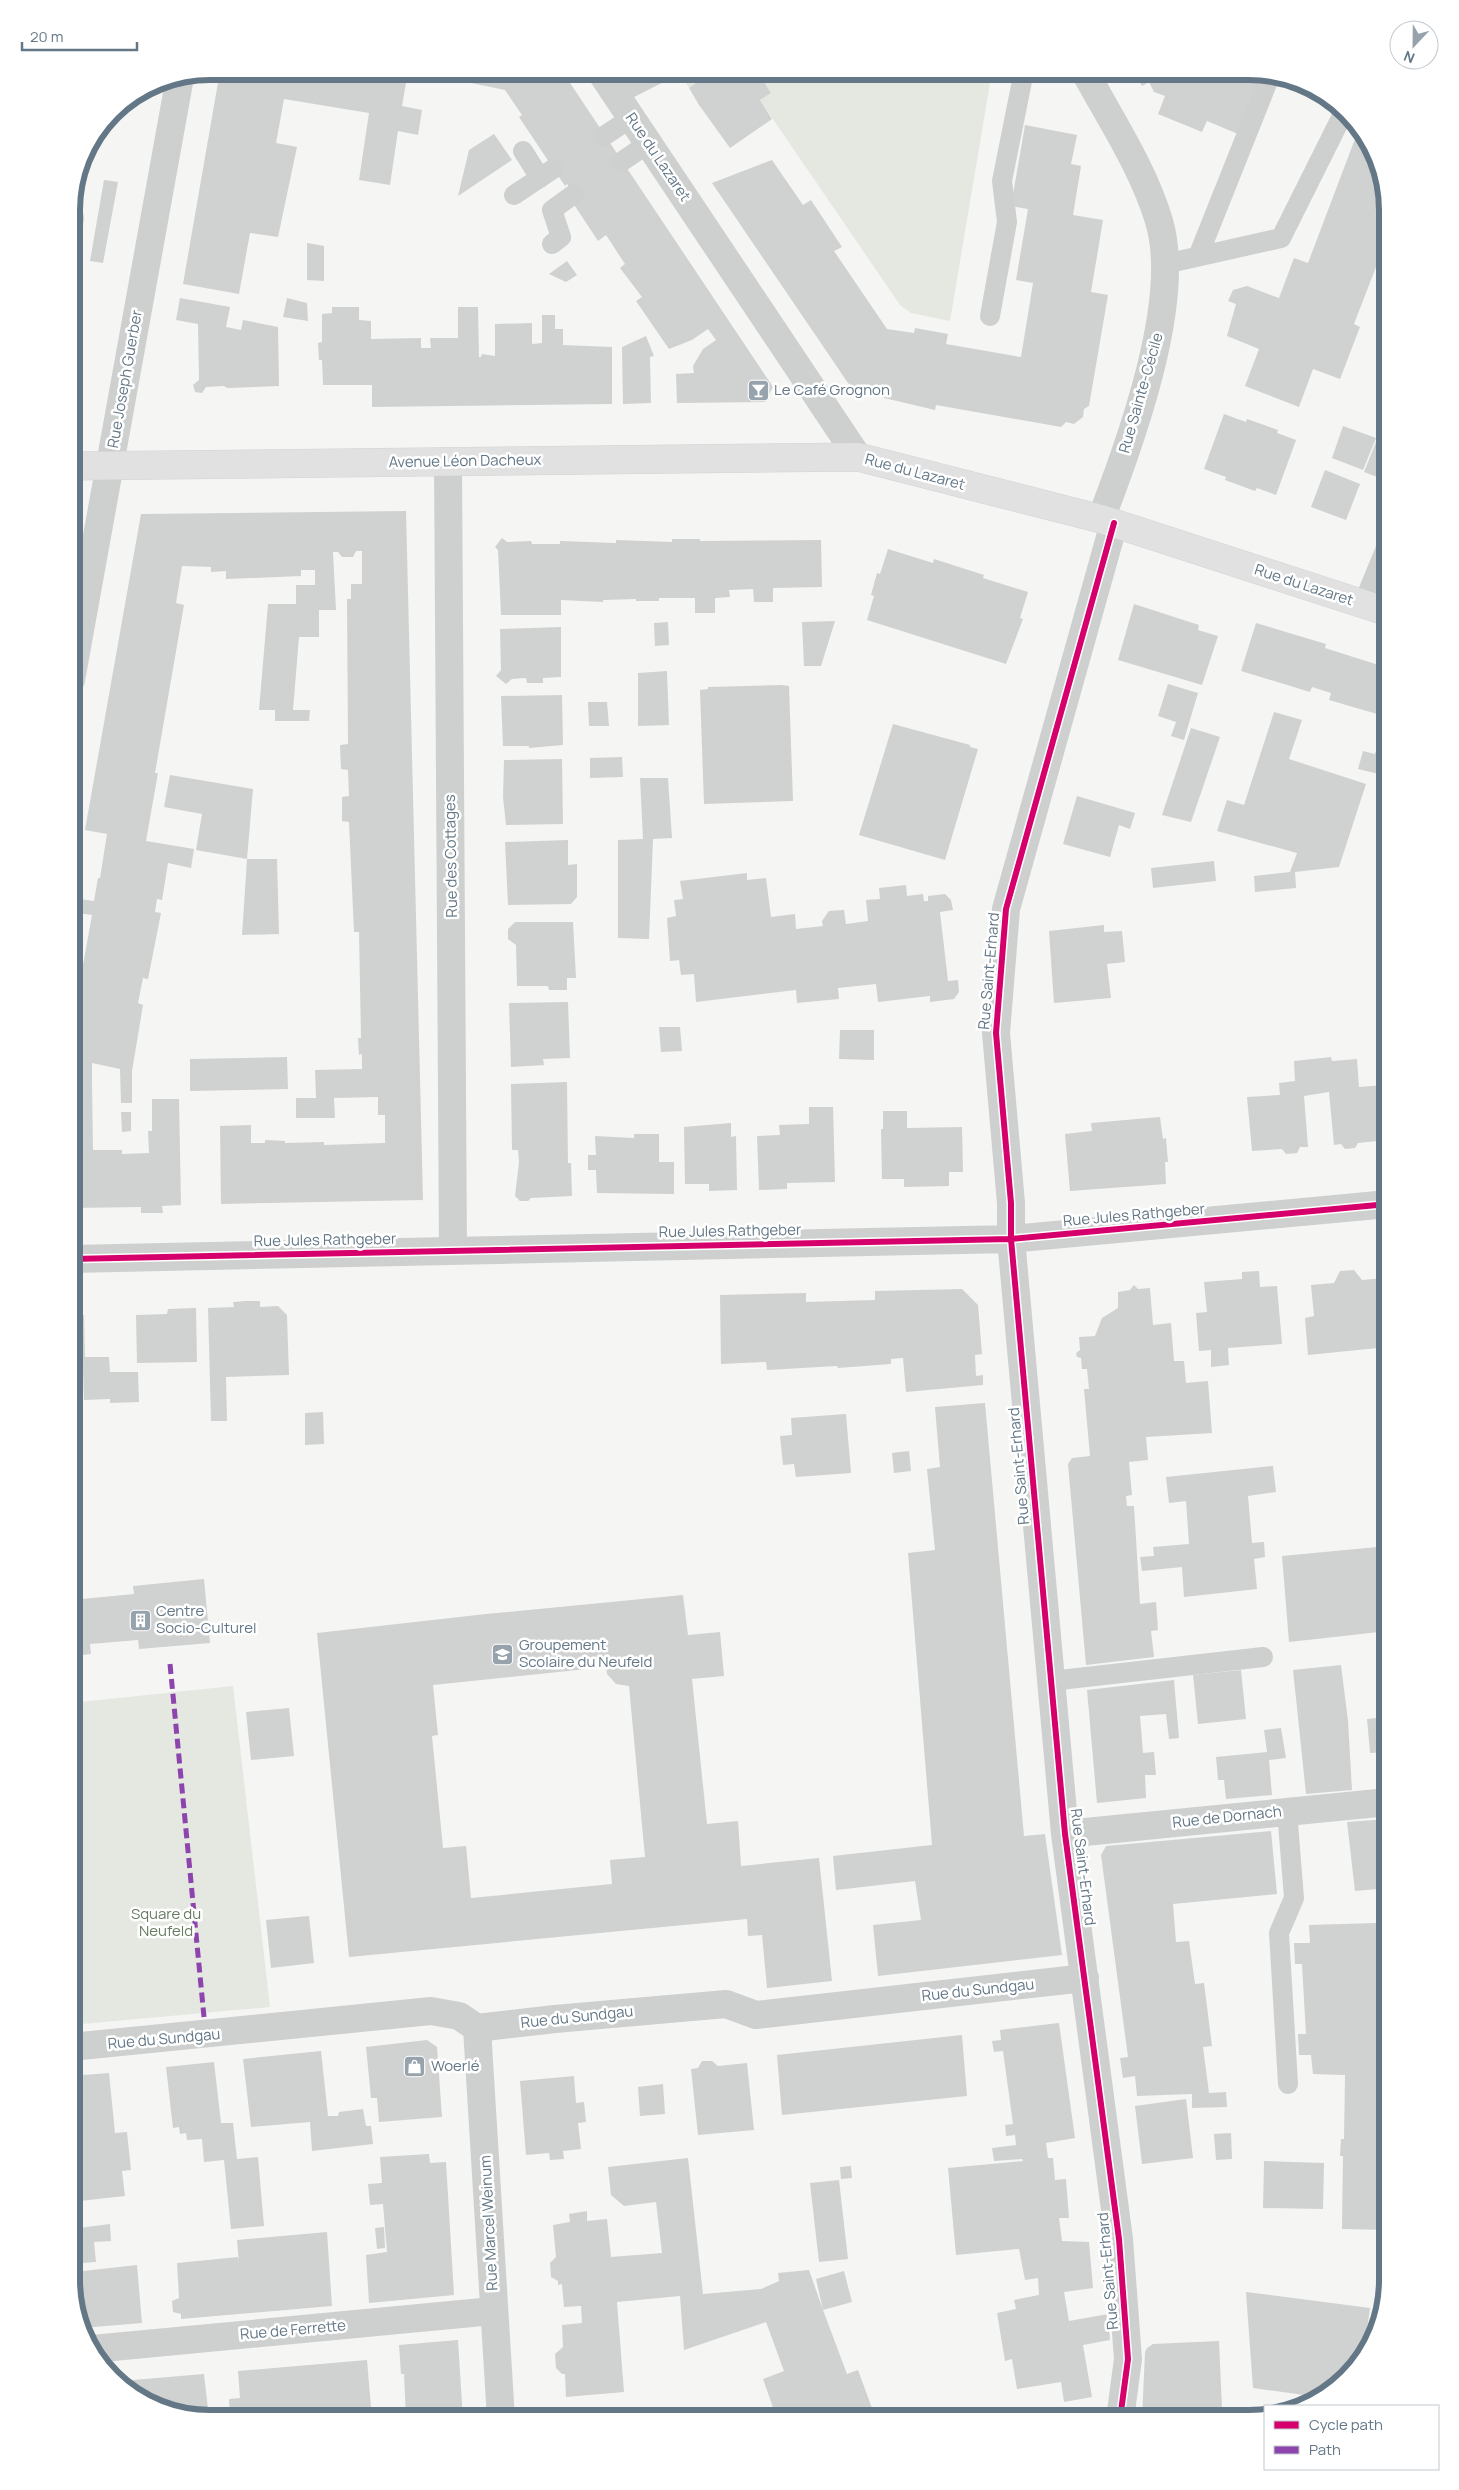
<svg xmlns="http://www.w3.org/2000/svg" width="1459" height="2490" font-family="Manrope,sans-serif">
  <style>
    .green { fill: #e4e8e1 }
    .building { fill: #d0d1d1; fill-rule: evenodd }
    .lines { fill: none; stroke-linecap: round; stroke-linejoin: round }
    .secondary-casing { stroke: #d1d3d3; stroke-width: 29 }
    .lane { stroke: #ced0d0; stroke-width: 20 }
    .street { stroke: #ced0d0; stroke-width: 28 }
    .secondary { stroke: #e1e1e2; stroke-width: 28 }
    .quiet { stroke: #8e44ad; stroke-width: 5; stroke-dasharray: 10 5; stroke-linecap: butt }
    .cycleway-casing { stroke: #fff; stroke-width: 9 }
    .cycleway { stroke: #d6006c; stroke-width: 6 }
    .labels { text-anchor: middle; stroke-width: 5; stroke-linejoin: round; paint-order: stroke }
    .street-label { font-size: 15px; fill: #637786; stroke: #fff }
    .poi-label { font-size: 15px; fill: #637786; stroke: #fff; text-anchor: start }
    .park-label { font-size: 15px; fill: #687c62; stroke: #fff }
    .rim { fill: none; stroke: #637786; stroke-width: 6 }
  </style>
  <rect width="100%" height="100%" fill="#f5f5f3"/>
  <!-- green -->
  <path class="green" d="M691,71H713L689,88L682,76Z
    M757,71H992L950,321L911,313L900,305L760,100L771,93Z
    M233,1686L270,2007L71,2025V1703Z"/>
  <!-- building -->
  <path class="building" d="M220,71H408L402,106L422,110L418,135L398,131L390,185L359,180L369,113L284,99L276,143L297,147L278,237L250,233L239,294L183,284Z
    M413,71H562L773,387L765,402L677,403L676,374L694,373L693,366L703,349L716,340L708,329L692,340L669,349L636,301L642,297L620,268L625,264L606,235L598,241L571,200L574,194L567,184L565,186L519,117L522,115L505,90Z
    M713,71H740L744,77L752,71H757L771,93L760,100L772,119L730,148L699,105L689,88Z
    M1134,72H1258L1263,73L1238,134L1207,121L1202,132L1158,114L1165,96L1154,92L1149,82L1142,86Z
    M1025,125L1077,135L1071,164L1081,166L1073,215L1103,220L1091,292L1108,295L1089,406L1084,409L1083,417L1074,424L1066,422L1061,427L936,405L935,410L859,392L848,383L712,183L772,160L803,205L811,200L842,247L834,251L887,329L914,333L915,328L948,334L946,344L1021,357L1033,283L1016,280L1028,209L1011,206Z
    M1358,131L1374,149L1388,210V236L1354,324L1360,327L1340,379L1313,369L1299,407L1245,386L1259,349L1227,336L1236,304L1228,301L1233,290L1247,286L1279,298L1294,258L1308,263Z
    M494,134L512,160L458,196L469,150Z
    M104,180L118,182L103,263L90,261Z
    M307,243L324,246V281L307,280Z
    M567,261L577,275L566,282L549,274Z
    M180,298L230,307L226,327L241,330L243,320L278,327L279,386L227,388L224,386L206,387L202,393L195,392L193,385L199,380L198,324L176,320Z
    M287,298L307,303L308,321L283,317Z
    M332,307H359V320L371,321V339L421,338V348H431L430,338H458V307H478L479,357H481L482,354L495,356V324L532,323V344L542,343V315H555V329H563V345L612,347V404L372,407V385H323L322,360H319L318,343L322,342V314L332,313Z
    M646,336L654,356L650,357L651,403L623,404L622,347Z
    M1388,412V481L1364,472Z
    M1224,414L1246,422L1247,419L1278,430L1277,433L1296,440L1276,495L1257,488L1255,491L1225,480L1226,477L1204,469Z
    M1343,426L1376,438L1363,470L1332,458Z
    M1325,470L1360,484L1346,520L1311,507Z
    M406,511L423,1200L221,1204L220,1126L251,1125V1143H265V1140L285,1141V1143L324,1142V1145L385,1143V1115H378V1097L334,1098L335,1118H296V1098H316L315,1070L362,1069V1054L359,1055L358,1038H361L359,932H354L349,822L342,821V797L349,796L348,770L341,769L340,745L348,744L347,599H351V584H362V551H356L353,557H342L338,552H333L336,610H319V637H299L293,710H310L309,721H275V710H259L268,604H296V585H315V570H301V576L226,579V571L211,572V567L182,566L176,603L184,605L155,773H158L146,841L194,849L191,868L168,863L162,900L157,899L155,912L161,913L148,979L143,978L138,1003L143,1005L132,1071V1103H121L120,1069L92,1063V1082L93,1150H122V1154L149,1153L148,1131H152V1099H179L181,1205L162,1206L163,1213H141V1207L71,1208V1032L92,915L71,912V900L72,898L94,901L98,878H100L107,834L85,830L141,514Z
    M502,538L507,542L531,541L532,544H560V541L616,543V540L672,542V539H700V541L821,540L822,587L773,588V602H754L753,589L729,590L730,597L715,598V613H695V598H659V601H636V599L603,600V602L561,600V615H501L498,550L495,547Z
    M888,549L933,563L934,559L984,575L983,578L1028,592L1020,618L1023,619L1006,664L867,620L874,596L871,595L877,573L880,574Z
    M1134,604L1199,625L1198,630L1218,636L1202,685L1118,660Z
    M835,621L821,666H804L802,622Z
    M668,622L669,645L655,646L654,623Z
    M1256,623L1326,644L1325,648L1388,668V703L1383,718L1377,717V714L1329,700L1331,693L1312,687L1310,692L1241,671Z
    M561,627V677L543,678V683H527L526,678L512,679L506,684L496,676L501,670L500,629Z
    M667,671L669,725L638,726V673Z
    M1168,684L1198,693L1184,740L1171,736L1176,722L1158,716Z
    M781,685L789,686L793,801L704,804L700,690L708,689V687Z
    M562,695L563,745L529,748V746H503L501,696Z
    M588,702H607L609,726H589Z
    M1274,712L1302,720L1289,759L1366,784L1339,867L1295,872L1296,888L1255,892L1254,876L1290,872L1297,853L1217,831L1227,800L1244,805Z
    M1388,714V761L1383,775L1358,769L1363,751L1375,754Z
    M893,724L970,745V747L978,749L945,860L859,835Z
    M1191,728L1220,737L1191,822L1162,815Z
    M622,757L623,777L590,778V758Z
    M562,759L563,824L506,825L503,797L504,760Z
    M170,775L253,789L247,859H277L279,934L242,935L247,859L196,850L202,814L164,807Z
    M640,778H668L672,838L653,839L649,939L618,938V840L643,839Z
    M1077,796L1135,813L1130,829L1119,825L1110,857L1063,844Z
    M568,840V865L577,864V897L571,904L508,905L505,842Z
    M1214,861L1216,881L1153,888L1151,868Z
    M1388,861V939H1384L1377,862Z
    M747,873V880L766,878L771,917L795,914L796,929L823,926L822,921L829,911L844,910L846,924L868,921L866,900L880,899L879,888L906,885L907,896L923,894L924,901H928V896L945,894L951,900L953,910L940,912L948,981L958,980L959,992L954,999L930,1002V996L878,1002L876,984L838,988L839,999L797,1003L796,990L696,1002L694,974L681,975L679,960L670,961L667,918L676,916L674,900L683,899L680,881Z
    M515,922H573L576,978H567V990H549L548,986H517L516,945L508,939V929Z
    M1104,925V932L1122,931L1125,962L1107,964L1111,998L1054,1003L1049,931Z
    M568,1002L570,1058L543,1059L544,1065L511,1067L509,1003Z
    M659,1027H680L682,1051L661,1052Z
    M840,1030H874V1060L839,1059Z
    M287,1057L288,1089L190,1091V1059Z
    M1331,1057L1332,1061L1357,1059L1359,1087L1384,1085L1388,1140L1358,1143L1355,1148L1345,1149L1341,1144L1334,1145L1329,1092L1304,1096L1308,1147H1300L1297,1153L1286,1154L1282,1149L1252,1151L1247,1097L1280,1095L1279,1083L1295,1081L1294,1061Z
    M567,1082L568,1163H571L572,1196L531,1198L528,1201H520L515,1196L519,1162L518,1150H512L511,1084Z
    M809,1107H833L835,1182L787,1183V1189L759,1190L757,1136L780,1135L779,1125L809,1124Z
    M883,1111H907V1128L962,1127L963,1172H949V1186L904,1187V1179H882L881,1129H883Z
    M121,1112H131V1131L122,1132Z
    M1160,1117L1163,1139L1166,1138L1168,1162H1165L1166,1184L1070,1191L1065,1134L1092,1131L1091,1123Z
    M731,1123V1137L736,1136L737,1190L709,1191V1184H685L684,1127Z
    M634,1134H659V1162H674V1194L597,1193L596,1170H588V1155H596L595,1136L634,1138Z
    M1354,1270L1362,1280L1386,1278L1388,1347L1308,1355L1305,1318L1314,1316L1311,1285L1334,1283L1340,1271Z
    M1259,1271L1260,1287L1277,1286L1282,1344L1228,1348L1229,1365L1211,1367V1350L1199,1351L1196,1313L1207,1312L1204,1282L1242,1279V1272Z
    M1134,1285L1138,1289L1150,1288L1153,1325L1171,1323L1174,1361H1184L1186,1383L1208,1381L1212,1433L1146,1437L1148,1460L1129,1462L1132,1495L1126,1496L1127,1506H1134L1140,1604L1156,1602L1158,1630L1151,1631L1154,1657L1086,1665L1068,1464L1072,1458L1090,1456L1084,1389H1089L1087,1369H1082L1081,1358L1077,1357L1076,1353L1080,1350L1079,1337L1095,1336L1102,1318L1118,1308V1292L1130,1290Z
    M962,1289L978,1305L982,1354L975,1355L976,1376L983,1375V1385L906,1392L903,1358L891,1359V1364L838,1368L837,1366L767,1370L766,1362L721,1364L720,1295L806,1293V1302L875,1300V1291Z
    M246,1301H260V1307L278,1306L287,1315L289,1375L226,1377L227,1421H211L208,1308L234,1307L233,1302Z
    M196,1308L197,1362L137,1363L136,1315L167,1314L168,1309Z
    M84,1315L85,1357H109L110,1372H138L139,1402L110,1403V1399L84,1400L83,1370H71V1316Z
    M985,1403L1024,1836L1045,1834L1062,1955L878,1976L873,1925L921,1920L915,1881L836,1890L833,1856L932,1845L908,1553L935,1550L927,1469L940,1467L935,1407Z
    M323,1412L324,1444L305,1445V1413Z
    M846,1414L851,1473L796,1477L794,1464L783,1465L780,1436L792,1435L791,1418Z
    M909,1451L911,1471L894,1473L892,1453Z
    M1273,1466L1276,1492L1248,1496L1252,1543L1264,1542L1265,1557L1254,1559L1257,1589L1184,1597L1182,1567L1142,1571L1140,1557L1154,1556L1153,1547L1189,1544L1186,1501L1169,1503L1166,1477Z
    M1388,1546V1631L1289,1642L1282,1556Z
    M204,1579L210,1643L139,1649L138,1640L90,1644L91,1654L74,1656L71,1646V1600L134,1594L133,1586Z
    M683,1595L688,1635L720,1632L724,1676L692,1679L707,1824L738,1821L741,1866L819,1858L832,1981L767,1988L762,1935L748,1936L747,1919L349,1957L317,1633L486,1614ZM606,1667L607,1674L616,1684L629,1686L645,1857L610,1860L612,1884L471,1898L466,1846L443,1848L432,1736L438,1735L433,1685Z
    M1341,1665L1348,1721L1352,1790L1306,1794L1293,1670Z
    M1241,1670L1246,1719L1198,1724L1193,1675Z
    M1174,1680L1179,1738L1169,1739L1166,1714L1140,1716L1143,1753L1154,1752L1156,1775H1145L1146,1798L1097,1803L1087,1690Z
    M289,1708L294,1756L251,1760L246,1712Z
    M1388,1717V1752L1370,1753L1367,1719Z
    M1281,1728L1286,1758L1269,1760L1272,1795L1226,1799L1224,1780H1218L1216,1757L1267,1752L1264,1730Z
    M1388,1819V1888L1355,1891L1347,1822Z
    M1271,1831L1277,1894L1173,1904L1176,1942L1189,1941L1195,1984L1204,1983L1212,2046L1203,2047L1209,2093L1226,2092L1227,2107L1192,2108V2094L1137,2096L1135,2076L1123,2078L1120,2058L1128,2057L1101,1855L1106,1846Z
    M309,1916L314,1963L271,1968L266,1920Z
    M1376,1923L1378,1966H1386L1388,1997V2031H1381L1383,2076H1388V2230L1342,2229L1343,2156H1340L1341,2139H1344L1345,2075L1313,2074L1311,2055H1299L1298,2034H1306L1304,2000L1302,1964H1295L1294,1943H1310L1309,1925Z
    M1059,2023L1075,2138L1046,2143L1048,2158H1053L1055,2180L1066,2179L1069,2218H1059L1062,2241L1089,2242L1093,2288L1064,2292L1069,2321L1108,2314L1110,2340L1083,2345L1092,2397L1064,2402L1061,2382L1017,2389L1012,2359L1005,2361L997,2313L1016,2309L1014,2300L1039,2295L1038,2278L1025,2280L1019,2249L956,2255L948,2168L1023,2161L1022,2159L994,2161L992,2148L1016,2145L1015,2135L1006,2136L1005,2125L1013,2124L1003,2051L994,2052L992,2041L1001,2040L1000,2030Z
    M962,2035L967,2096L782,2115L777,2055Z
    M427,2040L437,2047L442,2117L379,2122L377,2098H371L366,2047Z
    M321,2051L328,2116H338L339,2112L363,2109L366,2126H371L373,2144L312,2151L310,2122L251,2127L243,2059Z
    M702,2061H712L718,2066L747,2063L754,2130L698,2135L691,2069L698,2068Z
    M214,2062L221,2123H233L237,2159L258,2157L264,2226L231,2229L224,2160L204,2162L202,2139L187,2140L186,2133L180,2134L179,2127L173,2128L166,2067Z
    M109,2073L115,2133L127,2132L131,2170L122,2171L125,2196L71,2202V2076Z
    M574,2076L576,2103L584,2102L586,2122L578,2123L581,2149L563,2151L564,2159L550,2160L549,2153L526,2155L520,2081Z
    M663,2084L665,2114L640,2116L638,2087Z
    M1186,2099L1193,2158L1142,2164L1135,2106Z
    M1231,2133L1232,2159L1216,2160L1214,2134Z
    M429,2154L430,2163L446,2162L454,2295L369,2303L366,2255L387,2252L383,2204L370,2205L368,2184L382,2183L380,2157Z
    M688,2158L703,2294L761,2289L779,2281L778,2273L809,2270L823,2310L816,2279L844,2271L852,2302L823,2310L847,2374L858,2370L876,2419H777L763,2379L784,2371L766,2322L684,2350L680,2296L617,2302L624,2392L566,2397L565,2374H562L556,2368L555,2354L563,2347L562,2325L582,2323L581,2306L564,2307L562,2284L558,2285V2281L551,2277L550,2263L556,2257L553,2225L570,2222L569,2214L587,2211V2221L607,2219L611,2257L662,2253L656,2202L624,2206L611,2195L608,2167Z
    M1264,2161L1324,2163L1323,2209L1263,2208Z
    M851,2166L852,2178L841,2179L840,2167Z
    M839,2180L848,2259L819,2262L810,2183Z
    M110,2224L111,2241L94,2242L96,2262L82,2263L83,2271L137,2265L142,2323L82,2328L71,2280V2229Z
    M384,2227L385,2248L377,2249L375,2228Z
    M327,2232L332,2306L181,2319V2314L173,2312L172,2301L179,2298L177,2263L238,2257L239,2263L237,2240Z
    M1246,2292L1370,2308L1363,2358L1318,2397L1253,2388Z
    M458,2340L463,2419H406L404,2374H401L399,2345Z
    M1219,2341L1222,2408L1194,2407L1196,2419H1142L1145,2352L1147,2348L1153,2344Z
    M367,2360L372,2419L230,2418L229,2399L240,2398L238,2371Z
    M204,2374L209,2418H201L133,2396L121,2381Z
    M712,2407L715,2419H695L693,2412Z"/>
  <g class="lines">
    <defs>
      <path id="secondary" d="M71,466L858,457L1101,519L1388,612"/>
    </defs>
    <!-- secondary casing -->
    <use href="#secondary" class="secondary-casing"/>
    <!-- lane -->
    <path class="lane" d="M616,95L663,71
      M604,136L631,118
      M523,151L540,178
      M621,162L649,143
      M514,195L553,169
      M72,234L74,218L72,207
      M552,244L561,237L552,210L574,194
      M1199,254L1270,76
      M1165,264L1281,238L1343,114
      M990,316L1007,222L1002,181L1024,71
      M1363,604L1388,543
      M1051,1681L1263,1657
      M1287,1811L1294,1898L1279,1933L1288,2084"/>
    <!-- street -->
    <path class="street" d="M600,71L858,457
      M1085,72C1111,120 1143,168 1159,221C1183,301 1130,442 1101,519
      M448,462L453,1251
      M1114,523L1006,909L996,1033L1011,1203V1239L1065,1834L1119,2239L1128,2359L1120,2419
      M71,680L180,77
      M71,1259L1011,1239L1388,1204
      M1065,1834L1388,1802
      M477,2028L501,2419
      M71,2047L431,2011L459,2016L477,2028L555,2019L726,2004L756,2015L1085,1978
      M92,2349L493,2311"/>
    <!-- secondary -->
    <use href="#secondary" class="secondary"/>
    <!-- quiet -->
    <path class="quiet" d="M170,1664L204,2017"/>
    <defs>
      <path id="cycleway" d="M1114,523L1006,909L996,1033L1011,1203V1239L1065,1834L1119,2239L1128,2359L1120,2419
        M71,1259L1011,1239L1388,1204"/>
    </defs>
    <!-- cycleway casing -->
    <use href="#cycleway" class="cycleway-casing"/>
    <!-- cycleway -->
    <use href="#cycleway" class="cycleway"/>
  </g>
  <!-- icons -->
  <defs>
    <symbol id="bar-square" viewBox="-11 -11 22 22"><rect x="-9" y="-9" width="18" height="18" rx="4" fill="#96a3ac" stroke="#fff"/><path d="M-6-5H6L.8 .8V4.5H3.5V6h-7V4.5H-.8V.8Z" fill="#fff"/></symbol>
    <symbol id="building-square" viewBox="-11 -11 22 22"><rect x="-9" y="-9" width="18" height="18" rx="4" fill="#96a3ac" stroke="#fff"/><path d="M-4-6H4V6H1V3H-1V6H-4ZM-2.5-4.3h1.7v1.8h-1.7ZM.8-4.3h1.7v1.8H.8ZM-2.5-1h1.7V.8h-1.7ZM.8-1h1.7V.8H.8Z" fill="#fff"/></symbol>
    <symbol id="school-square" viewBox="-11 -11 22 22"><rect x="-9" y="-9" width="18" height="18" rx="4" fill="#96a3ac" stroke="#fff"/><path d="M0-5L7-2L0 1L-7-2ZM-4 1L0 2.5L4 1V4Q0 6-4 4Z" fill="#fff"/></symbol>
    <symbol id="shop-square" viewBox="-11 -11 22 22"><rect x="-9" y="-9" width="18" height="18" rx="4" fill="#96a3ac" stroke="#fff"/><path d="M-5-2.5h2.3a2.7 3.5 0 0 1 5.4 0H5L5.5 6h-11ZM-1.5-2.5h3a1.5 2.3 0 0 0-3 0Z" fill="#fff"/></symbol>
  </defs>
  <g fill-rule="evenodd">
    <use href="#bar-square" x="746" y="378" width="25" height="25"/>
    <use href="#building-square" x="128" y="1608" width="25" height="25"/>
    <use href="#school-square" x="490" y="1642" width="25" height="25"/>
    <use href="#shop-square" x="402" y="2054" width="25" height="25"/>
  </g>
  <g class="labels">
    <!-- street labels -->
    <g class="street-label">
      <text transform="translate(658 157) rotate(56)" y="5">Rue du Lazaret</text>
      <text transform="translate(125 379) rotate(-80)" y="5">Rue Joseph Guerber</text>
      <text transform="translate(1141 393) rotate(-74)" y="5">Rue Sainte-Cécile</text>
      <text transform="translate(465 461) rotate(-1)" y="5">Avenue Léon Dacheux</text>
      <text transform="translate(915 472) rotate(15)" y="5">Rue du Lazaret</text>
      <text transform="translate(1304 585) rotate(18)" y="5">Rue du Lazaret</text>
      <text transform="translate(451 856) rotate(-91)" y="5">Rue des Cottages</text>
      <text transform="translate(989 971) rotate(-85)" y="5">Rue Saint-Erhard</text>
      <text transform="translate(1134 1215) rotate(-5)" y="5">Rue Jules Rathgeber</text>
      <text transform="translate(730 1231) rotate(-1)" y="5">Rue Jules Rathgeber</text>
      <text transform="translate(325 1240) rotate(-1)" y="5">Rue Jules Rathgeber</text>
      <text transform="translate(1019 1466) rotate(-95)" y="5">Rue Saint-Erhard</text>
      <text transform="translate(1227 1817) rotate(-6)" y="5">Rue de Dornach</text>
      <text transform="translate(1083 1867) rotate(83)" y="5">Rue Saint-Erhard</text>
      <text transform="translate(978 1990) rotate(-6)" y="5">Rue du Sundgau</text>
      <text transform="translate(577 2017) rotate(-6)" y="5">Rue du Sundgau</text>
      <text transform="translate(164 2039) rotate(-5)" y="5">Rue du Sundgau</text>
      <text transform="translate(489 2223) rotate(-93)" y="5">Rue Marcel Weinum</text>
      <text transform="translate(1108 2271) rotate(-95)" y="5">Rue Saint-Erhard</text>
      <text transform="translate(293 2330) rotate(-5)" y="5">Rue de Ferrette</text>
    </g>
    <!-- poi labels -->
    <g class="poi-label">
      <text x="774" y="395">Le Café Grognon</text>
      <text x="156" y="1616">Centre<tspan x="156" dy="17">Socio-Culturel</tspan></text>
      <text x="519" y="1650">Groupement<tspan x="519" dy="17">Scolaire du Neufeld</tspan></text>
      <text x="431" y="2071">Woerlé</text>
    </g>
    <!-- park labels -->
    <g class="park-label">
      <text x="166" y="1919">Square du<tspan x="166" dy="17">Neufeld</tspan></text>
    </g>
  </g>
  <!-- crop -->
  <path d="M0 0H1459V2490H0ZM210 80H1249A130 130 0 0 1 1379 210V2280A130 130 0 0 1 1249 2410H210A130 130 0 0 1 80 2280V210A130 130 0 0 1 210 80Z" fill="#fff" fill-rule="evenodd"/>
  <path class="rim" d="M210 80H1249A130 130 0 0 1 1379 210V2280A130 130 0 0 1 1249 2410H210A130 130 0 0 1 80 2280V210A130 130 0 0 1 210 80Z"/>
  <!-- legend -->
  <rect x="1264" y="2405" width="175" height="65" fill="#ffffff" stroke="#c1c9cf"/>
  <rect x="1274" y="2421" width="25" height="8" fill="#d6006c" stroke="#c1c9cf"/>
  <text x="1309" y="2430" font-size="15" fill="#637786">Cycle path</text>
  <rect x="1274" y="2446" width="25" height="8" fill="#8e44ad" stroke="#c1c9cf"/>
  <text x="1309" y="2455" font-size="15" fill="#637786">Path</text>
  <!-- north arrow -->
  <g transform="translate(1414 45) rotate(202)"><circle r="24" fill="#ffffff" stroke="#c1c9cf"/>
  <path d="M0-4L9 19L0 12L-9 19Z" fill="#96a3ac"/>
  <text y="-8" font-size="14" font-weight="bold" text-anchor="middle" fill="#637786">N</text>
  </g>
  <!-- scale -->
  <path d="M22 42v8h115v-8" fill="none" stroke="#637786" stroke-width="2.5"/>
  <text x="30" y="42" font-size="15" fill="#637786" stroke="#ffffff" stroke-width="4" paint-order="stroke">20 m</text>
</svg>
